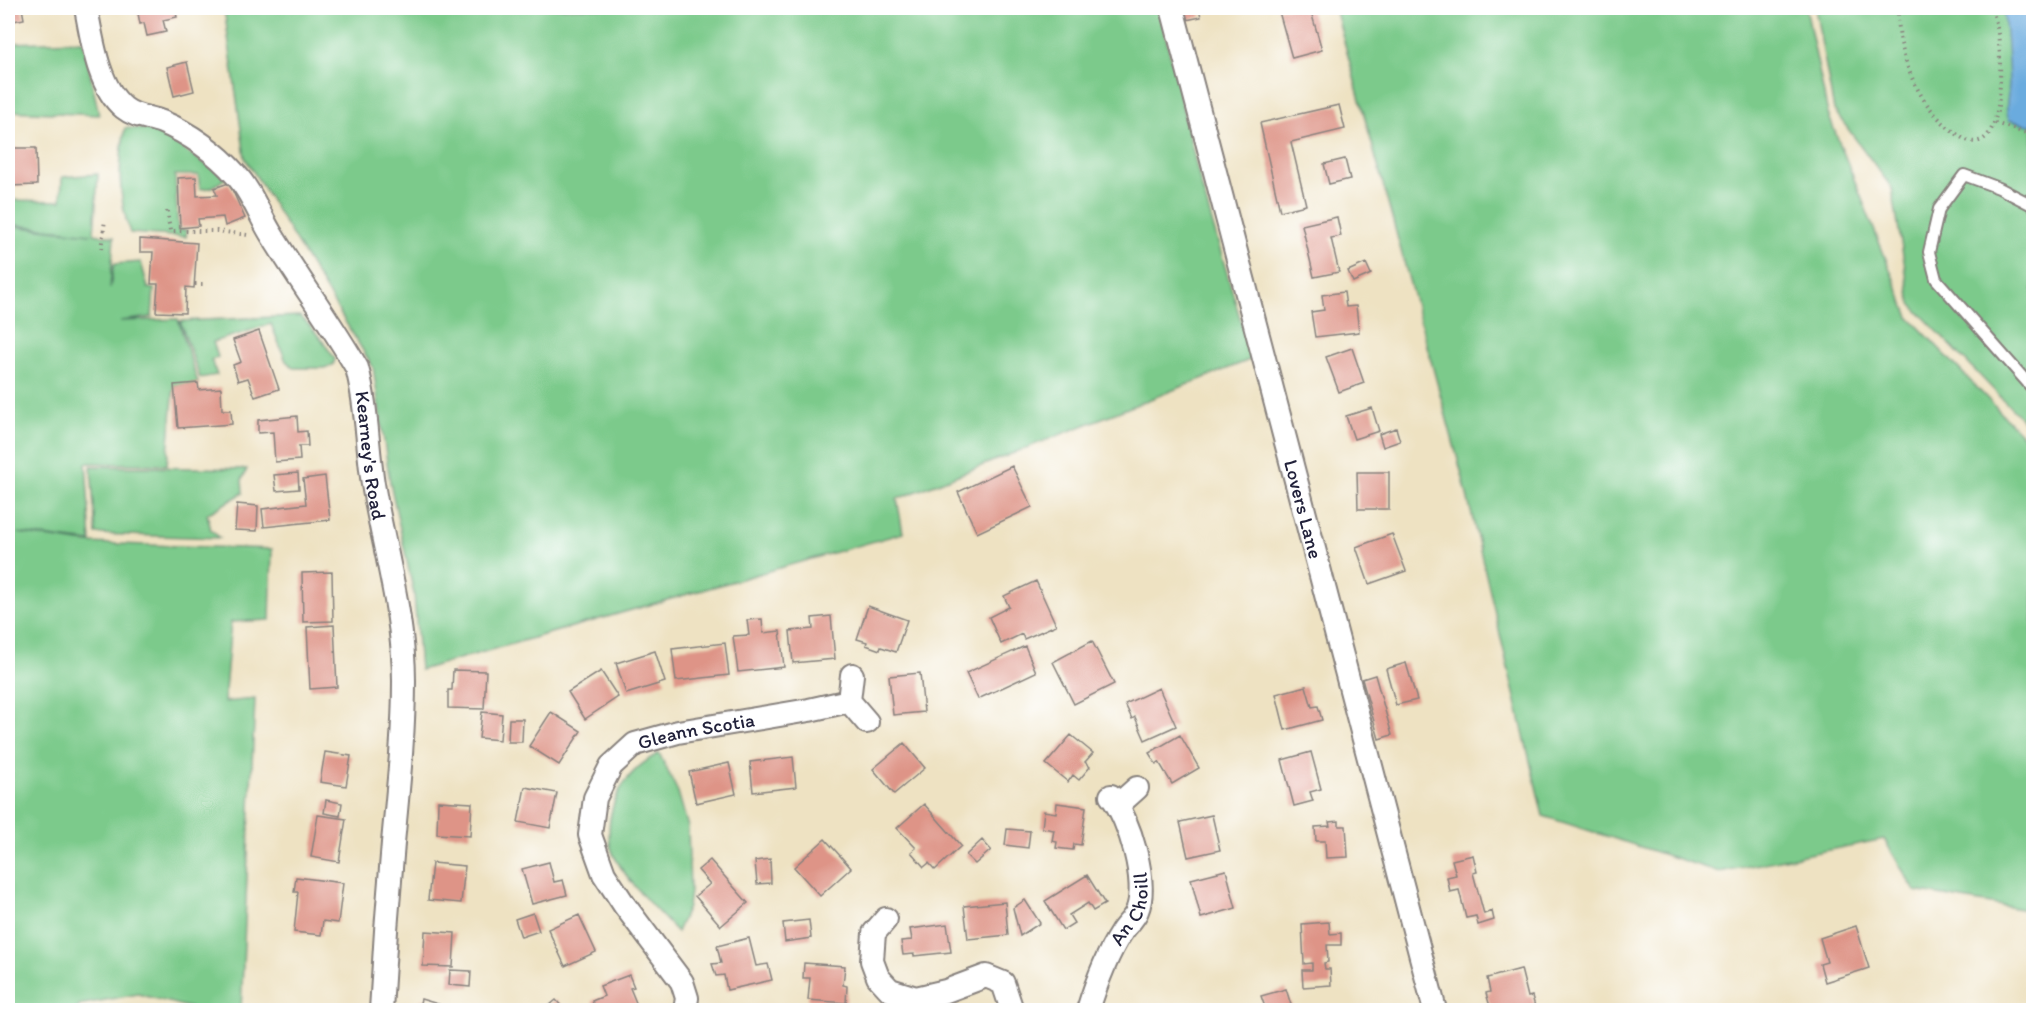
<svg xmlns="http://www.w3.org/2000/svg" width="2041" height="1018" font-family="Itim,sans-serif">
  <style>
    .green { fill: #7bca8b; stroke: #4e7663; stroke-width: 1.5 }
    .water { fill: #6aabde; stroke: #46668c; stroke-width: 1.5 }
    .building { fill: #de9487 }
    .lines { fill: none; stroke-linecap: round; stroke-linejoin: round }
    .lane-casing { stroke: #88827e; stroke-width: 14 }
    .street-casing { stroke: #88827e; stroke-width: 26 }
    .path { stroke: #88827e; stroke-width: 4; stroke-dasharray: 1.5 4.5; stroke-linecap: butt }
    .lane { stroke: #fff; stroke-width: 10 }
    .street { stroke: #fff; stroke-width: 22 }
    .labels { text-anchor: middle; stroke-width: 6; stroke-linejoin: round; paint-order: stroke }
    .street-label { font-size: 20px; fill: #22223b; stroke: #fff }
  </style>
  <rect width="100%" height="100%" fill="#fff"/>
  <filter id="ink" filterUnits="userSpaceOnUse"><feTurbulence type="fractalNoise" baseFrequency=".0167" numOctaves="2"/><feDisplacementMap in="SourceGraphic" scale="12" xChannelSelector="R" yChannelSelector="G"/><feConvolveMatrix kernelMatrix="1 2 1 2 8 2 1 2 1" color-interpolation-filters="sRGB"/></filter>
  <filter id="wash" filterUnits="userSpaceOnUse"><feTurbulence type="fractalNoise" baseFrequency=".008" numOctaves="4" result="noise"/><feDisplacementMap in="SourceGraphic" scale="24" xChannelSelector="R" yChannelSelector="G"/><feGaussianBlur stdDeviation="1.35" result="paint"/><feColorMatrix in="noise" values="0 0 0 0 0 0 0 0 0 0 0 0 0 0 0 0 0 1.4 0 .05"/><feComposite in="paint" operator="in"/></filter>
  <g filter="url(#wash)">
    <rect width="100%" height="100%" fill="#eee2c2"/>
    <!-- green -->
    <path class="green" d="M224,8H1159L1200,181L1252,359L897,499L903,533L420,670L414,594L390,482L373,367L245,158Z
      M1335,8H1806L1828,114L1909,317L2033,446V911L1915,891L1884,839L1719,872L1543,816L1464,482Z
      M1815,8H2033V431L1911,304L1892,188L1834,110Z
      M83,41L99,115L8,111V43Z
      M125,128L145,129L172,136L183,149L226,178L211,188L200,189L198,175H175L178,230H187L186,237L130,233C118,196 118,165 125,128Z
      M98,174L94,234L114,237L110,288L114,264L141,262L148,288L154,289L152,317L120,321L178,319L198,383L174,385L167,465L86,463L91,542L18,533L86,543L272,549L270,620L231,622L224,702L255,699L241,1010H198L138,994L79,1005L77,1010H8V226L91,234L8,224V200L61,201L62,177Z
      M300,316C314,328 324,343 335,359L333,365L324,368H294L286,361L271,324L213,342L218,357L211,360L217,375L200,378L180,321Z
      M91,466L247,469L242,480L243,493L207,514L211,530L220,538L96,534Z
      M659,753L678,792L688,827L690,891L688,907L677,932C658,912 615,870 610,844C608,830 609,817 614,803C622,780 637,765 659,753Z"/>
    <!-- water -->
    <path class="water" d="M2003,8H2033V126L2009,120C2004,107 2009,96 2009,83C2008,57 2007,33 2003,8Z"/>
    <g id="blocks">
      <!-- building -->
      <path class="building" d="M8,8H22L24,19L8,22Z
        M137,8H175L177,17L163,20L166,32L147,36L144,23L140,24Z
        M1183,8H1199L1201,17L1186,20Z
        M1278,8H1310L1322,50L1292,58Z
        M187,62L194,91L174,96L167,67Z
        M1339,105L1345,129L1291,142L1306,205L1280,211L1260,123Z
        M8,148H36L37,185L8,186Z
        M1345,159L1350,179L1329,184L1324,164Z
        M196,177L197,196L217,195L214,188L229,183L245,218L225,226L223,217L198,219L199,226L180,228L178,178Z
        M1337,217L1341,236L1331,238L1339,272L1314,277L1302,225Z
        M140,239L197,243L194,288L186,287L185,313L156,312L158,284H151L153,252H140Z
        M1366,263L1371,274L1353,282L1348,271Z
        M1344,292L1346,307L1356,306L1359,332L1315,337L1311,312L1324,310L1322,295Z
        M259,331L279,389L255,397L248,378L238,381L233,365L241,362L233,340Z
        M1352,348L1364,383L1339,392L1326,357Z
        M198,383L199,390L221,388L222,410H231L232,424L178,428L174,385Z
        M1372,408L1379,431L1354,439L1346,416Z
        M297,416L298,432L307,431L308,446H299L300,460L275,462L273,432L258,433V420Z
        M1396,428L1400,441L1383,447L1379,434Z
        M1012,466L1032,507L977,533L958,492Z
        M1357,472H1389V509H1358Z
        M298,473L299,489L276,491L274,475Z
        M325,476L330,520L264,527L262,509L306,504L303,479Z
        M237,504L258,506L257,531L235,530Z
        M1392,534L1406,571L1369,584L1356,547Z
        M332,572L333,621L303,622L302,573Z
        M1036,581L1056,625L1024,639L1022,634L1001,644L989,617L1009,607L1004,596Z
        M868,606L907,620L896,652L881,647L880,650L866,645L867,642L857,639Z
        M831,616L835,659L793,663L790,631L813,629L812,618Z
        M762,619L763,633L780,631L784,667L738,672L733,636L749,635L747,620Z
        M334,625L337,687L310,689L307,627Z
        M1092,641L1114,684L1074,704L1053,662Z
        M725,643L729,675L676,681L672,649Z
        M1025,646L1036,672L978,699L966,673Z
        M655,651L665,682L626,694L616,663Z
        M1406,663L1417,700L1396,705L1386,669Z
        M453,670L486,671L484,709L448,708V690H452Z
        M601,671L618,697L585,719L568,692Z
        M920,673L924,712L893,715L889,676Z
        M1375,675L1392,735L1379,739L1362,679Z
        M1306,686L1312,707L1318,706L1322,720L1285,730L1276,694Z
        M1159,688L1176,726L1145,740L1135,717L1132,719L1125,704Z
        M482,712L502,714L500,740L479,738Z
        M551,712L581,731L559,765L529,746Z
        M509,719H523L522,742H508Z
        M1071,735L1093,753L1085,762L1090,767L1079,780L1073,775L1068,782L1046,764Z
        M1180,735L1199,768L1172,784L1159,762L1156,764L1149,753Z
        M904,743L925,768L894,794L873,769Z
        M325,752L351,756L346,786L320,782Z
        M1311,752L1321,789L1310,792L1313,801L1294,806L1282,760Z
        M793,757L796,787L753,792L750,762Z
        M729,763L736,794L696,803L689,772Z
        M525,787L557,793L550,828L518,822Z
        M326,800L342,803L340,816L324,813Z
        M438,801L472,803L470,836L437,834Z
        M1057,803L1086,807L1081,845L1074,844L1073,850L1056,848L1057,842L1052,841L1054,830L1042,828L1044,811L1056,813Z
        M924,804L961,846L935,870L929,863L924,867L911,852L916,848L897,828Z
        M318,815L346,819L339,862L311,857Z
        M1212,815L1220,850L1188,857L1180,822Z
        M1339,821V826H1346L1348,857L1326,858L1325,841H1316L1315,827L1330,826L1329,822Z
        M1007,829L1030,831L1028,848L1005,845Z
        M825,839L851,868L820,896L794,867Z
        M982,840L991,850L975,864L966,855Z
        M1473,855L1477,872L1473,873L1484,914L1492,911L1494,920L1478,925L1476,916L1466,918L1459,890L1450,892L1447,877L1456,875L1452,860Z
        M770,859L771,883L757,884L755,861Z
        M710,860L748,903L721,926L695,896L710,884L698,870Z
        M549,862L554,882L563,880L567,895L532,904L522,869Z
        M432,863L465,866L461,903L428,900Z
        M1226,870L1236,908L1201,918L1191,879Z
        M1087,875L1105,904L1093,911L1088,903L1069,915L1074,923L1063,930L1045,901Z
        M296,877L343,883L338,923L323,921L321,935L294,932L298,892H294Z
        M1025,900L1040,923L1020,936L1013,908Z
        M1005,902L1008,935L968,939L964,906Z
        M533,913L539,931L521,937L515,919Z
        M579,915L596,952L565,966L548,929Z
        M809,920L811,938L785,942L783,923Z
        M1329,922L1330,934L1341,933V945H1327L1328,962L1324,963L1325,969H1330L1331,985L1303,987L1302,970H1312V963L1304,964L1302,924Z
        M947,924L951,952L914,956V954L903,955L901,941L912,940L910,929Z
        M1856,926L1869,968L1825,982L1820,964L1827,962L1820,938Z
        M425,931L455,933L453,967L423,966Z
        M749,938L756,966L768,964L772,980L727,990L724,975L716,976L712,964L721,963L717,946Z
        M804,963L845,966L843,985L847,986L846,1003L808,1000L810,978H803Z
        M1521,969L1528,997L1532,996L1536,1010H1491L1486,993L1490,992L1487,978Z
        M450,970L471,971L470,987L449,985Z
        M629,975L634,987L630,988L639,1010H610L608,1007L596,1010L592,1001L604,996L600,986Z
        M1286,989L1292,1008L1284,1010H1266L1261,996Z
        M421,999L448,1007L447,1010H418Z
        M556,1000L565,1010H544Z"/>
    </g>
  </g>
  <g filter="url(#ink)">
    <use href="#blocks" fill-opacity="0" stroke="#88827e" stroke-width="1.5"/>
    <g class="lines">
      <defs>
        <path id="lane" d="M2034,206L1999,188L1964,175L1939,209L1929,252L1936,279L2034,390"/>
        <g id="street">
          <path id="s1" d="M86,8C92,39 98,87 124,108C135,117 149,117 162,122C189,133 217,153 236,175C252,192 260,217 273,237C300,281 331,323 357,368C367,405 367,445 373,484C384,550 404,614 404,681C404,735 398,789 393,843C388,899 384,955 381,1010"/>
          <path id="s2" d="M1172,8L1435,1010"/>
          <path d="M852,675L849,701L867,722"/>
          <path d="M1118,805L1137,788"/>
          <path d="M886,919L874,933L872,961L878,977L890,990L916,998L946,991L986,976L1003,983L1012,1010"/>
          <path id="s3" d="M685,1010L687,998L682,982L625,906L604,874L590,835L595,798L611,766L635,744L678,732L809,710L849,701"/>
          <path id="s4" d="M1088,1010C1096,984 1106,956 1121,933C1125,926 1134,919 1137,911C1149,883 1129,818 1111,796"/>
        </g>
      </defs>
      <!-- lane casing -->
      <use href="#lane" class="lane-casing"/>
      <!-- street casing -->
      <use href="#street" class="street-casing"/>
      <!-- path -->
      <path class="path" d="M1898,8C1897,54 1916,103 1954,132C1961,137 1969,144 1979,141C2005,134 2001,56 1998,34C1997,25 1994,16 1992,8
        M1995,123L2034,136
        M167,211L170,231H217L248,235
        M101,249L105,220
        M195,284H206"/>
      <!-- lane -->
      <use href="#lane" class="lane"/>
      <!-- street -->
      <use href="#street" class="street"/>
    </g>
  </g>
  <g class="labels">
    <!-- street labels -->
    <g class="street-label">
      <text dy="7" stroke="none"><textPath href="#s1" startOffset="558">Kearney's Road</textPath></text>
      <text dy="7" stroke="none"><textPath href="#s2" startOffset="518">Lovers Lane</textPath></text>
      <text dy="7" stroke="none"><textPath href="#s3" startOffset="372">Gleann Scotia</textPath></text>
      <text dy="7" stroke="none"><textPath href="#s4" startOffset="111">An Choill</textPath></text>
    </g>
  </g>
  <!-- margin -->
  <rect width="2041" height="1018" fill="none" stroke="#fff" stroke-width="30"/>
</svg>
